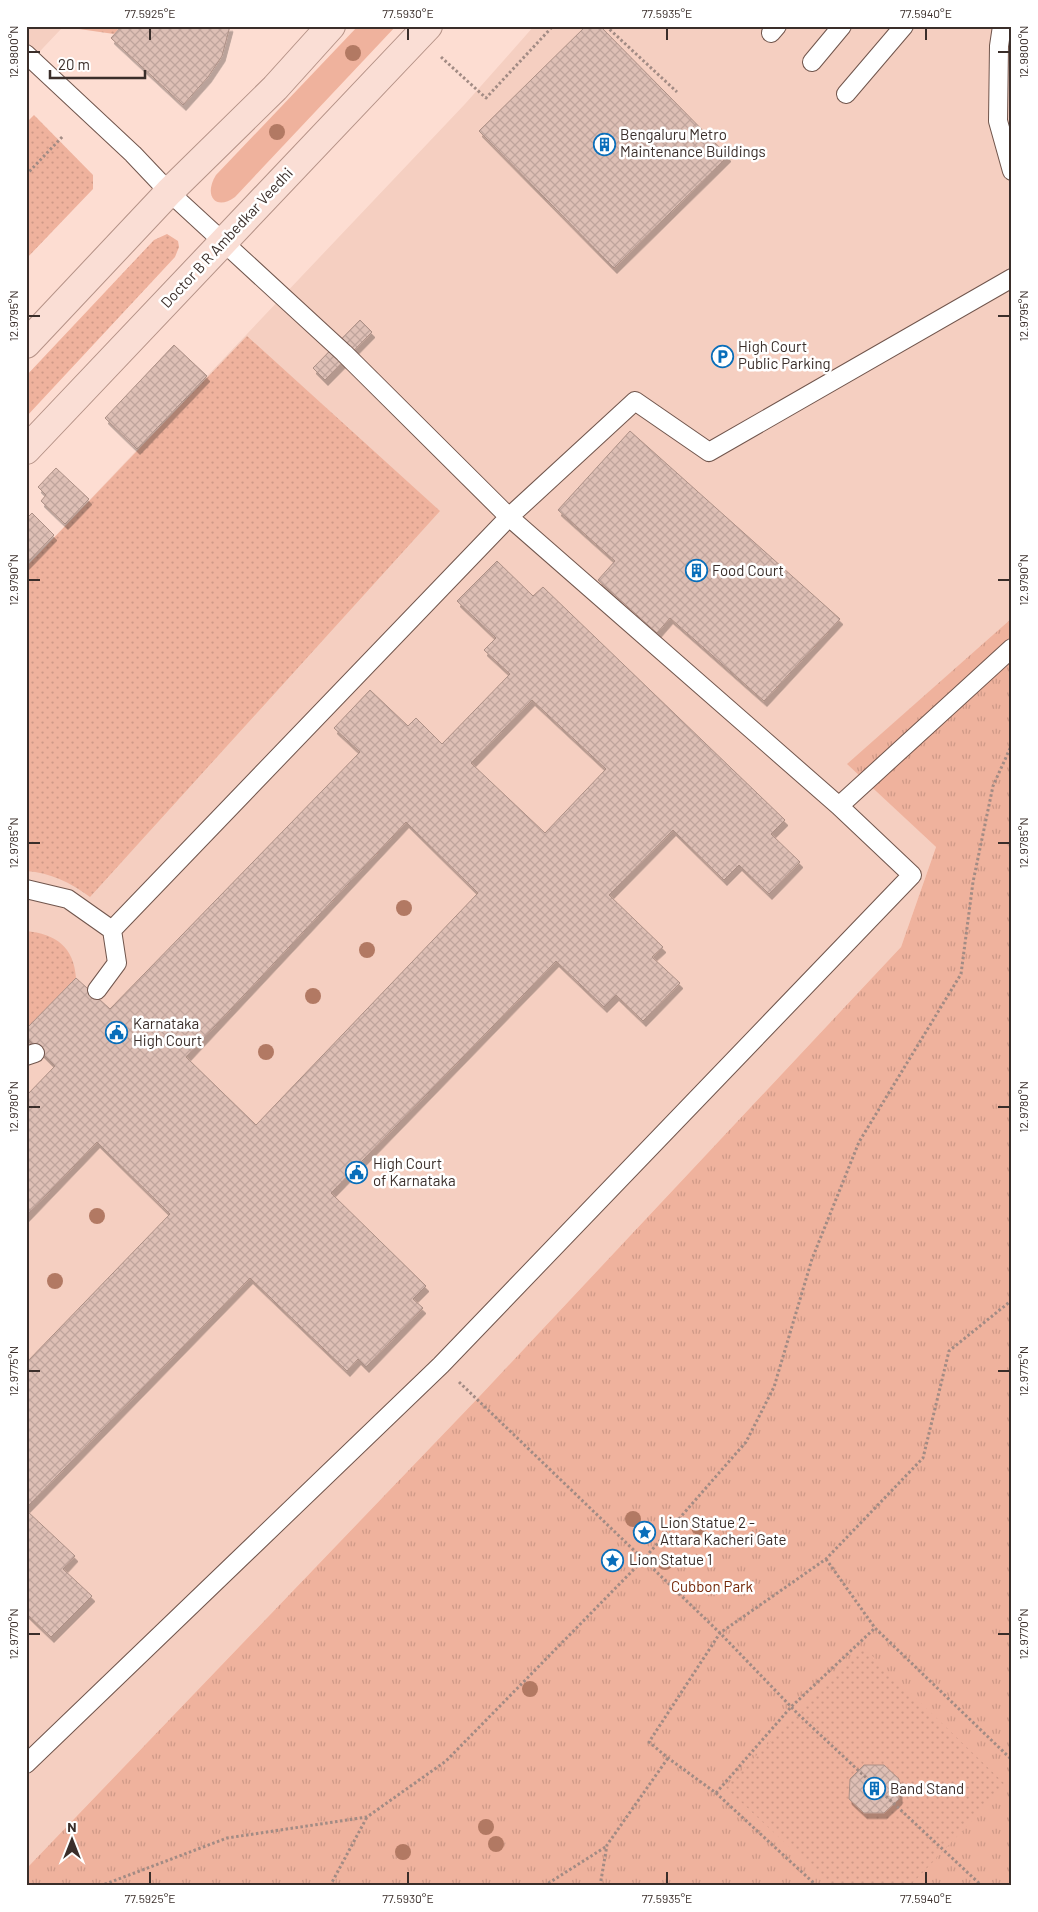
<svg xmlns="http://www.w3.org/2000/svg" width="1038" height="1912" font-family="Barlow,sans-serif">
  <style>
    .built { fill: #f5cfc1 }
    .grass { fill: #efb29d }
    .park { fill: url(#park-tufts) }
    .garden { fill: url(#garden-dots) }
    .building { fill: url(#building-cross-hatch); stroke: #ac8f85; fill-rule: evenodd; filter: url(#shadow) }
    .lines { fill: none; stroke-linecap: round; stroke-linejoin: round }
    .lane-casing { stroke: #70554c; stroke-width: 20 }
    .primary-casing { stroke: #b59287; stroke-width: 30 }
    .path { stroke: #a28b84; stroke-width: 3; stroke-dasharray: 2.5 2.5; stroke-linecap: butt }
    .lane { stroke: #fff; stroke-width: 18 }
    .primary { stroke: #faded5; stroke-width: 28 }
    .tree { fill: #b27963 }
    .ticks { fill: none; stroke: #3a2e2a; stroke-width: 2 }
    .labels { text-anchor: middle; stroke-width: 5; stroke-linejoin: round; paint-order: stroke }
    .poi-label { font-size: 15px; fill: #3a2e2a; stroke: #fff; text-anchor: start }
    .street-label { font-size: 15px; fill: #3a2e2a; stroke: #fff }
    .park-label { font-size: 15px; fill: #742809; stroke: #fff }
    .neatline { fill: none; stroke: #3a2e2a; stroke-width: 2 }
    .ticks-label { font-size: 12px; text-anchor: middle; fill: #3a2e2a }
  </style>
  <defs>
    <pattern id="park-tufts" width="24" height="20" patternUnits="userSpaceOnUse" patternTransform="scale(1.25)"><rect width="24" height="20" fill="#efb29d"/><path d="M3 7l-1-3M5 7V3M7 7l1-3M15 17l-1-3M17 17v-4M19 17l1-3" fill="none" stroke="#ce9987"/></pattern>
    <pattern id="garden-dots" width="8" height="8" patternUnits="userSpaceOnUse" patternTransform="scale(1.25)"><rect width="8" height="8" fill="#efb29d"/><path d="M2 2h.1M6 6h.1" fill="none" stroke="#ce9987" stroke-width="1.8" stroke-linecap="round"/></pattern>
    <pattern id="building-cross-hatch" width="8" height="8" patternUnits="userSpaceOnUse" patternTransform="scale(1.25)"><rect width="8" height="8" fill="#debfb5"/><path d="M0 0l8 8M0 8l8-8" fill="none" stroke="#bfa49c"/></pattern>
    <filter id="shadow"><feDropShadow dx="3" dy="5.5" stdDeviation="0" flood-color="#0004"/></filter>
  </defs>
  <rect width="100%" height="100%" fill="#fdddd2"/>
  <!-- built -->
  <path class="built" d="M26,26H58L61,29L26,66Z
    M534,26H1012V618L848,764L936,847L901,947L477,1399L26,1869V567L465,104Z"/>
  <!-- grass -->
  <path class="grass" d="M358,26H396L235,197C216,211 203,196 216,175Z"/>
  <!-- park -->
  <path class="park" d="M1012,618V1886H26V1869L477,1399L901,947L936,847L847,764Z"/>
  <!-- garden -->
  <path class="garden" d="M58,26H121L114,34Z
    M34,115L93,175V189L26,259V123Z
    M167,234L178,241L179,247L175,257L26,417V376L154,240Z
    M247,336L440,511L90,897C70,882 51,873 26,871V567Z
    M26,931C56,934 74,947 76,978L26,1029Z
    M864,1648L1006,1785L910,1886H831L725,1787Z"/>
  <!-- building -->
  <path class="building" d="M122,26H230L222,56L208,77L183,105L111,38Z
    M586,26H600L728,156L614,268L479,131Z
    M360,320L372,332L325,380L313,368Z
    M174,345L207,376L137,449L105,418Z
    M630,431L840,619L764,701L670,618L657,633L598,580L615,561L558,510Z
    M56,468L89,499L65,524L41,501L46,495L38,487Z
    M32,513L54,535L26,564V519Z
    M497,561L533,596L543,587L785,820L771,834L800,862L769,894L739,865L724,880L673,830L609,895L663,947L652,957L680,983L643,1021L616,995L604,1007L556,961L331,1193L426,1286L413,1299L423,1308L366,1367L358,1359L347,1371L250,1278L26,1508V1363L170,1214L97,1142L26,1216V1096L55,1066L26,1037V1029L76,978L110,1009L360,752L334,728L370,690L408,726L416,718L442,744L510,674L484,650L496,638L457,601ZM532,700L606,769L545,833L471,763ZM406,822L478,893L256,1125L186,1057Z
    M26,1510L75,1556L63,1569L92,1596L51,1637L26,1613Z
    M864,1765H884L899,1779V1799L884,1813H864L849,1799L850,1779Z"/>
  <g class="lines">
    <defs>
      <path id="lane" d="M1002,26L999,46L998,121L1012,171
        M771,33L777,26
        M26,54L133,154L169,192L344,353L509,517L839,806L912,875L441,1365L26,1764
        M812,62L842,26
        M846,94L904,26
        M839,806L1012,648
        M26,889L68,899L112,930
        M97,990L117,963L112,930L509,517L635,401L709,452L1012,278
        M26,1056L35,1053"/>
      <path id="primary" d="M26,344L169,192L275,88L331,26
        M26,450L428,26"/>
    </defs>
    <!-- lane casing -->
    <use href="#lane" class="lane-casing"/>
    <!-- primary casing -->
    <use href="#primary" class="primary-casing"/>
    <!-- path -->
    <path class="path" d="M606,26L677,92
      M441,57L486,98L553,26
      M26,175L63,136
      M459,1382L720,1633L798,1714L982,1886
      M826,1559L875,1628L1012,1760
      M716,1793L791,1707L875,1628
      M100,1886L227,1838L367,1817L446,1761L643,1560L746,1442L774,1387L812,1259L859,1142L961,974L973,882L993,786L1012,744
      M330,1886L367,1817
      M544,1886L607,1846
      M600,1886L607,1845L668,1758
      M817,1886L716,1793L668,1758L649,1742L720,1633L826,1559L923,1458L949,1351L1012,1300"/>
    <!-- lane -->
    <use href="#lane" class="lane"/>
    <!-- primary -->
    <use href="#primary" class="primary"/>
  </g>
  <!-- trees -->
  <g class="tree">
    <circle cx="353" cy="53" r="8"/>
    <circle cx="277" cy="132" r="8"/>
    <circle cx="404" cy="908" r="8"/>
    <circle cx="367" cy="950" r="8"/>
    <circle cx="313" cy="996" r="8"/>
    <circle cx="266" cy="1052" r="8"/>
    <circle cx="97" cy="1216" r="8"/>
    <circle cx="55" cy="1281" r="8"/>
    <circle cx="633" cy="1519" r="8"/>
    <circle cx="699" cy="1527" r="8"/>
    <circle cx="665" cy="1562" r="8"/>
    <circle cx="530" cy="1689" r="8"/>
    <circle cx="486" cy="1827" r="8"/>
    <circle cx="496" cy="1844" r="8"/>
    <circle cx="403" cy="1852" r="8"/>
  </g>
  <!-- ticks -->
  <path class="ticks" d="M150,28V40M408,28V40M667,28V40M926,28V40M28,52H40M998,52H1010M28,316H40M998,316H1010M28,580H40M998,580H1010M28,843H40M998,843H1010M28,1107H40M998,1107H1010M28,1371H40M998,1371H1010M28,1634H40M998,1634H1010M150,1872V1884M408,1872V1884M667,1872V1884M926,1872V1884"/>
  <!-- icons -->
  <defs>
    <symbol id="building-ring" viewBox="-11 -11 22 22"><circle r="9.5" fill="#fff" stroke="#096eba" stroke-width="1.5"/><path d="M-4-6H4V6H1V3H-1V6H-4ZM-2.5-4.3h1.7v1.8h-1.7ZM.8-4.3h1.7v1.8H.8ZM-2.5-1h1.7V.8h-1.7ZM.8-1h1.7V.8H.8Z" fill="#096eba"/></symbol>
    <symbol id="parking-ring" viewBox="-11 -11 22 22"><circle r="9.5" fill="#fff" stroke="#096eba" stroke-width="1.5"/><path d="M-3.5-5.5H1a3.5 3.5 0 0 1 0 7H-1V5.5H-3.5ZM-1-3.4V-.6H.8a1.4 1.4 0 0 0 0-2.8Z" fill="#096eba"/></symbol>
    <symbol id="civic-ring" viewBox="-11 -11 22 22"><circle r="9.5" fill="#fff" stroke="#096eba" stroke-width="1.5"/><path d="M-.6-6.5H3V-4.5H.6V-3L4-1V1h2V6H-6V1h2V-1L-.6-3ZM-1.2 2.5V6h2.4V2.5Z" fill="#096eba"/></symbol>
    <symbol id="sight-ring" viewBox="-11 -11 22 22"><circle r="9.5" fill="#fff" stroke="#096eba" stroke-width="1.5"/><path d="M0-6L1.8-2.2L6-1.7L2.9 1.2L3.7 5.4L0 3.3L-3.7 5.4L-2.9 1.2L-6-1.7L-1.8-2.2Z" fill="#096eba"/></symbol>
  </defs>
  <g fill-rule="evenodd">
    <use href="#building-ring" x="592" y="132" width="25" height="25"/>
    <use href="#parking-ring" x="710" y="344" width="25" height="25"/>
    <use href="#building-ring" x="684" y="558" width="25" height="25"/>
    <use href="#civic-ring" x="104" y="1020" width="25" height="25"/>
    <use href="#civic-ring" x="344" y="1160" width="25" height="25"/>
    <use href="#sight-ring" x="632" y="1520" width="25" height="25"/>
    <use href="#sight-ring" x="600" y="1548" width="25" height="25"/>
    <use href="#building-ring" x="862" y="1776" width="25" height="25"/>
  </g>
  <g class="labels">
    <!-- poi labels -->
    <g class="poi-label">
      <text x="620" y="140">Bengaluru Metro<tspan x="620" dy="17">Maintenance Buildings</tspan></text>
      <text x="738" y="352">High Court<tspan x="738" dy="17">Public Parking</tspan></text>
      <text x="712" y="576">Food Court</text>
      <text x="133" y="1029">Karnataka<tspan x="133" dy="17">High Court</tspan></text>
      <text x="373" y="1169">High Court<tspan x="373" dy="17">of Karnataka</tspan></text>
      <text x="660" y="1528">Lion Statue 2 -<tspan x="660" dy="17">Attara Kacheri Gate</tspan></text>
      <text x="629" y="1565">Lion Statue 1</text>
      <text x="890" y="1794">Band Stand</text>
    </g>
    <!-- street labels -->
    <g class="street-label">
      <text transform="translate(227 238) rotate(-47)" y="5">Doctor B R Ambedkar Veedhi</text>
    </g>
    <!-- park labels -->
    <g class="park-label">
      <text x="712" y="1592">Cubbon Park</text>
    </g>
  </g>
  <!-- border -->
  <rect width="1038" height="1912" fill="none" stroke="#ffffff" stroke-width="55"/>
  <!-- north arrow -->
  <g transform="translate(72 1840)" stroke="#ffffff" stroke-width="4" paint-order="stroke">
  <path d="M0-4L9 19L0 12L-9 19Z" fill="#3a2e2a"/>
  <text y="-8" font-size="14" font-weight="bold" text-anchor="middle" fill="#3a2e2a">N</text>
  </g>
  <!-- scale -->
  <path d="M50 70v8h95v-8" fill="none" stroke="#3a2e2a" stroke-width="2.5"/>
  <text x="58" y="70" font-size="15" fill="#3a2e2a" stroke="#ffffff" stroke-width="4" paint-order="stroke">20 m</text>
  <rect x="28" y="28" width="982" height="1856" class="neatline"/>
  <g class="ticks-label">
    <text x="150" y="18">77.5925°E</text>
    <text x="408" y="18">77.5930°E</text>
    <text x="667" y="18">77.5935°E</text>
    <text x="926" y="18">77.5940°E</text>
    <text transform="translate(14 52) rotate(-90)" y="4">12.9800°N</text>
    <text transform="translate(1024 52) rotate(-90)" y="4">12.9800°N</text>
    <text transform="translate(14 316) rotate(-90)" y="4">12.9795°N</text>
    <text transform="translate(1024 316) rotate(-90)" y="4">12.9795°N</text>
    <text transform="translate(14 580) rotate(-90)" y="4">12.9790°N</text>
    <text transform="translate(1024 580) rotate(-90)" y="4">12.9790°N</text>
    <text transform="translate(14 843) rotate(-90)" y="4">12.9785°N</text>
    <text transform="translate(1024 843) rotate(-90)" y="4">12.9785°N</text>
    <text transform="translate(14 1107) rotate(-90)" y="4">12.9780°N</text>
    <text transform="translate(1024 1107) rotate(-90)" y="4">12.9780°N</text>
    <text transform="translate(14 1371) rotate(-90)" y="4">12.9775°N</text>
    <text transform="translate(1024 1371) rotate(-90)" y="4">12.9775°N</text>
    <text transform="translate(14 1634) rotate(-90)" y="4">12.9770°N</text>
    <text transform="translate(1024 1634) rotate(-90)" y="4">12.9770°N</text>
    <text x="150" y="1903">77.5925°E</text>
    <text x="408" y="1903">77.5930°E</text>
    <text x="667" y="1903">77.5935°E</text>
    <text x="926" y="1903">77.5940°E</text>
  </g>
</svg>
